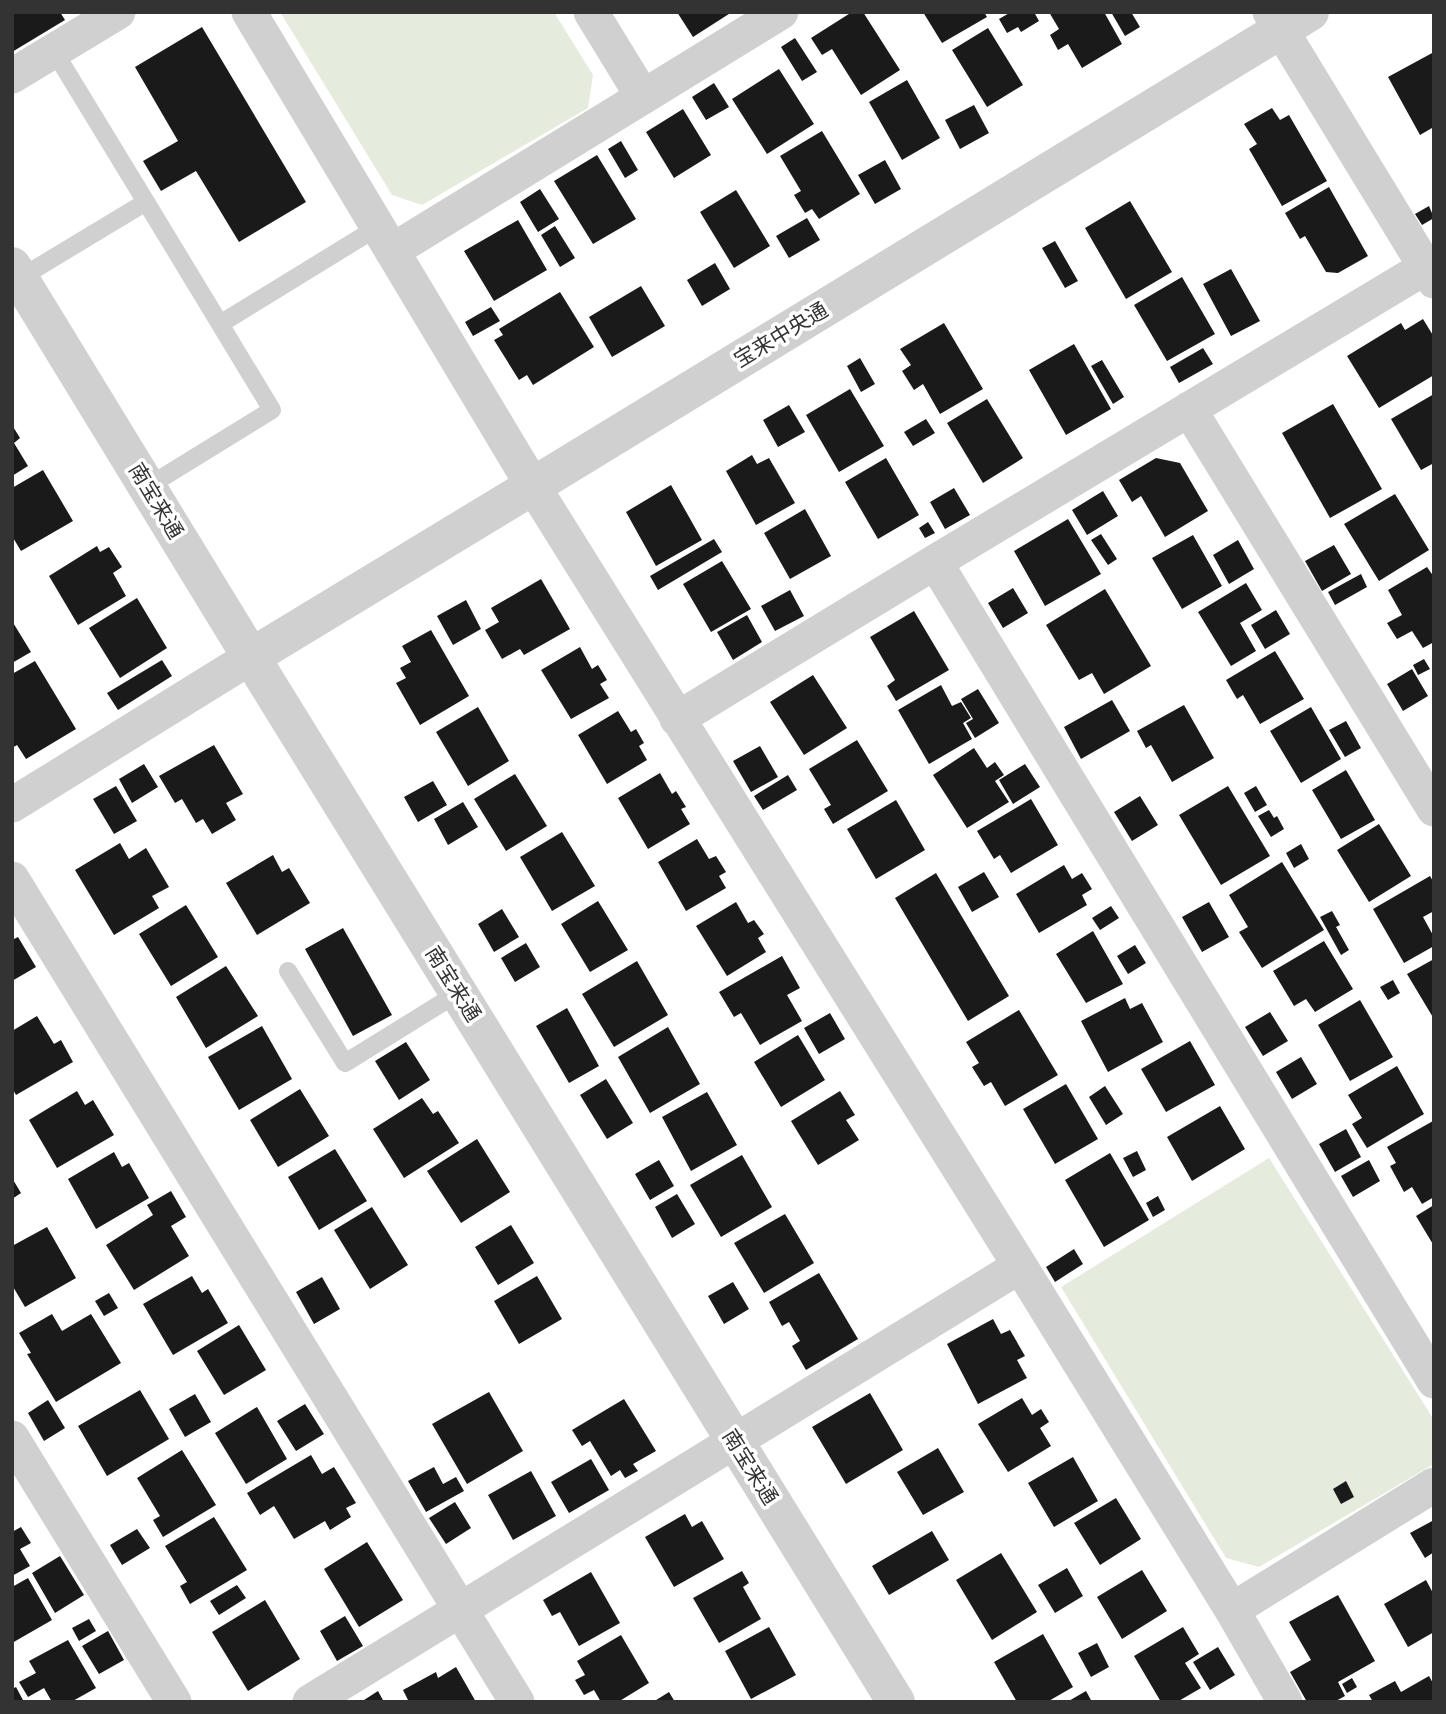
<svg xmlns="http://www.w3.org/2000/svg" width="1446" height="1714" font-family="Barlow,'Noto Sans JP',sans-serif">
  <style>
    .green { fill: #e5ecde }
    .building { fill: #1a1a1a }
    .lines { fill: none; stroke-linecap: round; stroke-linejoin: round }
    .service { stroke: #d0d0d0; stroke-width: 18 }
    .minor { stroke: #d0d0d0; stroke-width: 35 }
    .tertiary { stroke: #d0d0d0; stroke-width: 38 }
    .labels { text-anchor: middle; stroke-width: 7; stroke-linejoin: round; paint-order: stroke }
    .street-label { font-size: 21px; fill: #333; stroke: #fff }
  </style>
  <rect width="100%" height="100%" fill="#fff"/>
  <!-- green -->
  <path class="green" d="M280,12H554L593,75L588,108L422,205L392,195Z
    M1269,1158L1434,1420V1464L1259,1567L1226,1558L1061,1287Z"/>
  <!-- building -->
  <path class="building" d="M14,12H60L65,20L12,52V13Z
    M677,12H732L693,37Z
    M852,12H863L900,70L861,95L832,49L822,55L811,38Z
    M923,12H984L987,17L942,43Z
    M1011,12H1034L1039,21L1021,32L1018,27L1007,33L999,19Z
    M1049,12H1104L1122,44L1082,68L1068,44L1058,50L1050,35L1059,29Z
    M1111,12H1131L1140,27L1125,36Z
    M202,27L306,202L239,242L196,171L161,191L143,161L178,141L135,67Z
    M988,28L1023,85L987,107L952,50Z
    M795,38L817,72L802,81L781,47Z
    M1434,52V132L1432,128L1420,135L1388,77Z
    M779,69L814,124L767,154L732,99Z
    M907,80L940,138L902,160L869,102Z
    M714,83L729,107L706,120L692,97Z
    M974,105L989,133L960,149L945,120Z
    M1272,108L1280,120L1289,115L1327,181L1282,206L1249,149L1257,144L1244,124Z
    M683,109L711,155L674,178L646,132Z
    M822,131L860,194L819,219L812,209L805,213L794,195L801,191L780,156Z
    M621,141L638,170L625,178L608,149Z
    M597,155L636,219L593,244L554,181Z
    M885,160L901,189L875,204L858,175Z
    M1329,187L1368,256L1338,273L1326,272L1305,236L1300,239L1285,213Z
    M540,189L559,219L538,232L520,202Z
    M736,190L770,246L734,268L700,212Z
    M1130,201L1172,272L1126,299L1085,228Z
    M1429,206L1434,218L1422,225L1415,214Z
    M807,218L820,240L789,258L776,236Z
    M518,220L547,270L494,301L464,251Z
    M555,226L575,258L560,267L541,235Z
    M1055,241L1078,281L1065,288L1042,248Z
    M715,263L730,289L702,306L687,280Z
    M1231,269L1260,321L1231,336L1203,284Z
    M1182,277L1215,334L1167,361L1134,305Z
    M641,286L665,326L612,357L589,317Z
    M560,292L594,347L533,385L527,375L519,380L494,340L503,335L499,329Z
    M491,307L500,321L473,336L465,322Z
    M1423,319L1434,337V375L1379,408L1347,356L1401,323L1405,330Z
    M944,323L983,389L940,414L923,384L914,390L902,371L911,365L900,349Z
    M1074,344L1111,409L1066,435L1029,370Z
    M1203,348L1213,364L1179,383L1170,367Z
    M860,358L875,384L861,392L847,366Z
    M1102,360L1124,397L1113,404L1091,366Z
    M850,389L884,446L839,472L806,415Z
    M1434,394V463L1421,470L1391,419Z
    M987,399L1023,458L983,483L947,423Z
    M1333,404L1382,489L1330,518L1282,433Z
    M789,405L805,432L778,447L763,420Z
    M926,419L935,433L913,446L904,432Z
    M12,425L20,438L14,443L28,466L12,476Z
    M752,455L757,464L769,458L795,503L756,525L726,471Z
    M886,458L919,515L878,539L845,482Z
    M1156,458L1180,463L1208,511L1165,537L1141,496L1132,502L1119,480Z
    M43,470L73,521L21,551L12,536V488Z
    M671,485L702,540L656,566L626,512Z
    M954,488L970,515L945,529L930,502Z
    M1103,491L1118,516L1087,535L1072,510Z
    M1395,494L1429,550L1379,581L1344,524Z
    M805,509L831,556L790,579L764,533Z
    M1068,519L1101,574L1045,606L1014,551Z
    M928,522L935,533L925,538L919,528Z
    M1101,534L1117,559L1108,565L1091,540Z
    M1193,535L1222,586L1182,609L1152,558Z
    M714,539L722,552L658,590L650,576Z
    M1238,540L1254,569L1229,584L1213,555Z
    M1334,545L1351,574L1322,591L1305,561Z
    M97,546L100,552L109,547L122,567L113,573L126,596L78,625L49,576Z
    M722,561L751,609L711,632L683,584Z
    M1427,567L1434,577V642L1423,648L1412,631L1397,639L1387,623L1402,615L1388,590Z
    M1361,574L1367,587L1335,605L1328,592Z
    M541,579L570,629L524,655L520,649L502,659L485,630L499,622L491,608Z
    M1246,583L1262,610L1240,623L1256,651L1231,666L1198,612Z
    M1013,588L1028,613L1003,628L988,603Z
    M1105,589L1151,666L1104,694L1092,673L1079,680L1046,625Z
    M790,590L804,616L775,631L761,606Z
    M137,598L167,648L120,678L89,628Z
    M466,600L481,629L453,645L437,616Z
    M1276,610L1290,634L1265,649L1251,625Z
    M914,611L949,670L896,701L887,686L895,680L870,637Z
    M747,615L762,642L733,660L717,632Z
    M12,621L31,652L12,663Z
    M431,630L469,696L420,725L396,683L406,678L400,668L411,662L402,646Z
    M580,647L592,669L598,665L607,680L600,684L609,698L571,719L541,670Z
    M1275,651L1304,699L1260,724L1243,695L1237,699L1226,680Z
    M1424,659L1430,669L1418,675L1413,665Z
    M162,660L172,676L118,710L107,693Z
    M35,661L76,729L26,759L17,745L12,748V674Z
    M1412,669L1428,696L1403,711L1387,684Z
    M813,675L847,728L804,755L770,702Z
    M941,685L952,706L961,702L971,718L963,723L972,739L929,764L898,710Z
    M978,689L999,723L975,738L966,723L973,719L961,699Z
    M1112,700L1130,731L1081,759L1064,727Z
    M1184,705L1214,758L1172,782L1151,745L1146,748L1137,731Z
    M478,707L509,761L468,786L436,732Z
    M1311,707L1341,759L1301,783L1270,731Z
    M618,711L631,732L636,729L644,743L639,746L647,760L607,784L578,735Z
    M1346,721L1361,748L1345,757L1329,730Z
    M857,740L888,791L833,824L824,809L831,805L809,769Z
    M214,745L243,794L226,803L236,820L212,834L203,819L196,823L182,799L175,803L159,776Z
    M760,746L778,777L751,792L733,761Z
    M974,748L987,768L995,762L1004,775L995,781L1009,802L967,828L933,775Z
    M144,764L158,787L132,803L119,779Z
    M1025,764L1040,787L1013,804L999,780Z
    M1346,770L1375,820L1341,839L1312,790Z
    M660,773L672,794L676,791L686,807L681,809L690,824L648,849L618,798Z
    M515,774L547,826L506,851L474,799Z
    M788,775L797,790L763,810L754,796Z
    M433,781L447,805L418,822L404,797Z
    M116,786L137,821L114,834L93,799Z
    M1228,786L1270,856L1221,885L1179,815Z
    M1256,786L1267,805L1255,812L1244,793Z
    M1140,796L1158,825L1132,841L1114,812Z
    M1031,799L1058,845L1011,873L1000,855L994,859L977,831Z
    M896,800L925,850L876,879L847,829Z
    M463,802L478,827L448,845L434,819Z
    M1269,810L1274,818L1277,816L1284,829L1271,837L1258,816Z
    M1379,824L1411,876L1369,902L1337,850Z
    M562,832L595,886L552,911L520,857Z
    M697,839L709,859L716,856L726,872L719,876L726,888L686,911L658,862Z
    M120,843L129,859L146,848L169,887L152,896L159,908L114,935L75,870Z
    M1301,844L1309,859L1294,868L1286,853Z
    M273,855L282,872L289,868L310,903L257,935L226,883Z
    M1282,862L1324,930L1262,968L1239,932L1248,927L1229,895Z
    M1064,865L1072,879L1082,873L1092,889L1082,895L1087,905L1039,933L1016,894Z
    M984,872L999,897L972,912L958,887Z
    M936,873L1009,996L968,1021L895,898Z
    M1430,876L1434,883V899L1432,900L1434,903V911L1423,917L1434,937V946L1404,963L1373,909Z
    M598,901L628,950L590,972L561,924Z
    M736,902L748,923L754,920L764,934L758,938L766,952L727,976L696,926Z
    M1209,902L1229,937L1202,952L1182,917Z
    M186,905L218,957L171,986L139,934Z
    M1111,906L1119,918L1100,930L1092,918Z
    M502,909L519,937L494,952L478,924Z
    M1332,911L1340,925L1336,927L1349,950L1341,955L1320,917Z
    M343,928L392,1015L353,1036L305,949Z
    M1093,931L1123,984L1086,1003L1056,954Z
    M18,937L36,967L12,981V940Z
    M1324,941L1353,989L1315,1012L1306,999L1294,1006L1273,971Z
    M526,943L540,967L515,982L501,958Z
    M1135,945L1146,963L1128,974L1117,956Z
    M782,956L800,988L787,995L802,1021L760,1045L741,1013L734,1017L719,992Z
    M1434,959V1019L1407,974Z
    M637,961L668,1015L614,1047L582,994Z
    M226,966L258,1016L206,1048L176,997Z
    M1393,980L1400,993L1388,1000L1380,987Z
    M1125,998L1130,1009L1142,1003L1163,1042L1108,1072L1081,1021Z
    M1360,1000L1393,1057L1350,1081L1318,1025Z
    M567,1008L599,1066L569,1083L536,1026Z
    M1019,1010L1058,1075L1005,1106L991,1082L984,1086L972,1067L979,1063L966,1042Z
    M1270,1012L1288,1041L1263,1056L1245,1027Z
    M830,1013L845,1039L819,1054L804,1028Z
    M37,1016L54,1044L61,1040L73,1062L16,1095L12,1088V1031Z
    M262,1026L292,1079L239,1110L208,1057Z
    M668,1027L700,1084L650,1113L618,1057Z
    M798,1035L825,1080L781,1107L754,1062Z
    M1190,1041L1215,1085L1166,1112L1141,1069Z
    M406,1042L430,1080L399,1100L375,1061Z
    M1301,1057L1317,1084L1292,1099L1276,1072Z
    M1397,1066L1424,1114L1367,1148L1352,1124L1362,1118L1348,1095Z
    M606,1079L633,1123L607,1139L580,1095Z
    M1066,1084L1098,1139L1055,1164L1023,1109Z
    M1105,1086L1123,1114L1106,1125L1089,1097Z
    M300,1089L329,1136L278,1167L250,1120Z
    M77,1091L85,1105L93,1100L114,1135L57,1168L29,1120Z
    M840,1091L855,1115L846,1120L859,1140L818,1165L791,1121Z
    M707,1092L737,1145L691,1171L662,1117Z
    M422,1098L433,1114L438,1111L459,1143L404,1178L373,1129Z
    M1220,1106L1245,1149L1192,1181L1167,1137Z
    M1433,1121L1434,1197L1422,1204L1412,1187L1404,1192L1390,1166L1396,1163L1387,1147Z
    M1346,1129L1361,1157L1335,1172L1319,1144Z
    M477,1139L510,1192L461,1223L427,1171Z
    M335,1149L367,1201L319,1230L288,1177Z
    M1137,1151L1146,1170L1133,1177L1123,1158Z
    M114,1152L122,1167L129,1163L149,1198L96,1229L68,1179Z
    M1110,1153L1149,1220L1104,1247L1065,1180Z
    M742,1155L772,1207L721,1237L690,1185Z
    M659,1160L674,1186L650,1200L635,1174Z
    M1369,1160L1380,1181L1353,1197L1341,1176Z
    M12,1178L21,1193L12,1199Z
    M171,1191L186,1217L171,1226L189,1256L134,1290L106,1245L153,1215L147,1205Z
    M677,1194L695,1224L672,1238L655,1207Z
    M1158,1196L1165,1210L1153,1217L1146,1203Z
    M1434,1205V1246L1416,1216Z
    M372,1207L408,1265L370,1289L334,1230Z
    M785,1214L814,1263L764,1293L734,1243Z
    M511,1225L534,1263L498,1285L475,1247Z
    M47,1227L76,1278L25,1307L12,1285V1246Z
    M1074,1249L1083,1264L1055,1282L1046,1267Z
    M819,1273L858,1339L806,1370L792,1346L800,1341L789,1322L782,1326L769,1302Z
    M192,1276L202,1293L208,1289L228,1323L173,1355L143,1304Z
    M537,1276L562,1319L519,1344L494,1301Z
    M322,1277L340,1309L314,1324L296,1292Z
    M733,1282L749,1309L724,1324L708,1296Z
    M109,1293L118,1308L104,1316L95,1301Z
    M52,1314L62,1331L91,1314L121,1363L56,1402L27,1354L31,1353L19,1333Z
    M993,1319L1001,1334L1010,1330L1025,1356L1017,1360L1027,1378L978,1404L947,1344Z
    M239,1325L266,1370L224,1395L197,1351Z
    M140,1390L169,1439L107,1476L78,1426Z
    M489,1392L523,1451L467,1484L432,1424Z
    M870,1393L903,1450L846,1484L812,1427Z
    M195,1394L211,1422L185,1437L169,1409Z
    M1022,1398L1032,1415L1041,1409L1049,1422L1040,1428L1051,1446L1008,1472L978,1424Z
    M624,1399L656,1451L633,1464L638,1471L625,1478L620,1470L611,1476L590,1441L582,1446L572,1430Z
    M48,1400L65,1428L44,1441L28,1413Z
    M305,1404L324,1434L296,1451L277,1421Z
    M257,1407L287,1459L246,1484L215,1433Z
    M938,1448L964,1492L923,1515L897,1472Z
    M182,1450L216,1505L163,1537L153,1520L160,1516L137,1478Z
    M311,1455L322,1474L334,1467L356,1503L346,1508L351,1517L330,1530L325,1521L294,1539L274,1506L260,1515L247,1493Z
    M1073,1457L1098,1501L1054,1527L1028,1483Z
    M591,1459L609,1490L569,1513L551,1482Z
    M434,1467L443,1484L456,1477L464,1491L426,1512L408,1481Z
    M531,1471L556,1516L513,1540L488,1495Z
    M1346,1481L1354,1497L1341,1504L1333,1489Z
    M1116,1498L1141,1539L1100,1565L1074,1523Z
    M455,1502L471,1528L446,1544L429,1518Z
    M685,1514L692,1527L702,1521L724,1559L674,1587L645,1537Z
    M214,1517L247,1570L190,1604L180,1586L187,1582L165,1546Z
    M1434,1520V1552L1425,1558L1410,1533Z
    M21,1527L31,1543L20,1549L30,1566L12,1576V1532Z
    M137,1529L150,1548L122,1565L110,1545Z
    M932,1531L949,1560L889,1595L872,1566Z
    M367,1542L403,1600L359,1627L324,1569Z
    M1001,1553L1037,1612L992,1640L956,1580Z
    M60,1556L84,1595L55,1613L32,1573Z
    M1067,1568L1083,1596L1055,1613L1038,1585Z
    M1142,1570L1167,1611L1122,1639L1097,1597Z
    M742,1571L749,1583L743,1587L761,1619L719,1643L693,1598Z
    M591,1572L620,1623L579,1646L560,1612L552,1616L543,1600Z
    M28,1578L52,1620L12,1643V1587Z
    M1426,1580L1434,1595V1632L1408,1647L1384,1604Z
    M237,1585L246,1598L219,1615L210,1601Z
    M1338,1595L1375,1661L1338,1682L1345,1696L1334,1702H1307L1290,1672L1311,1660L1289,1622Z
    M265,1600L300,1659L248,1691L212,1632Z
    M345,1616L363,1646L337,1661L320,1631Z
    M89,1619L96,1631L79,1641L72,1628Z
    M769,1627L796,1675L751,1699L725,1651Z
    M1183,1627L1199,1654L1185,1663L1201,1688L1177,1702H1161L1134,1656Z
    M108,1631L124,1660L99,1674L82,1646Z
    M1043,1634L1073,1687L1047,1702H1017L994,1662Z
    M621,1635L649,1683L618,1702H601L594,1690L584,1695L575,1680L585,1675L577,1661Z
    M68,1640L96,1688L71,1702H52L44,1688L28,1697L19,1682L36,1673L29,1661Z
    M1097,1643L1109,1667L1091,1677L1078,1653Z
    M1218,1647L1235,1675L1210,1690L1193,1662Z
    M456,1667L476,1702H409L403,1690L436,1672L438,1678Z
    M1429,1676L1434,1685V1702H1373L1369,1695L1395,1681L1401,1692Z
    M1352,1678L1357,1687L1347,1693L1342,1684Z
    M16,1687L24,1702H12V1689Z
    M378,1691L384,1702H361Z
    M1086,1691L1092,1702H1067Z
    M669,1692L675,1702H653Z"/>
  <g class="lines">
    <!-- service -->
    <path class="service" d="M54,51L146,202
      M20,278L146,202L220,324L378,227
      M147,487L272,410L220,324
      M288,971L345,1063L458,993"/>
    <!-- minor -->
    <path class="minor" d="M249,12L533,486L1020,1266L1232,1610L1285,1702
      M591,12L643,97
      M1270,12L1434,281
      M12,76L118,12
      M392,251L781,12
      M1189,409L1434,809
      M935,562L1434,1381
      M677,719L935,562L1426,267
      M12,805L251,657
      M12,879L517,1702
      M12,1438L174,1702
      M1232,1610L1434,1485
      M310,1702L1020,1266"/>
    <!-- tertiary -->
    <path class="tertiary" d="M12,266L251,657L896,1702
      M251,657L533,486L1310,12"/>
  </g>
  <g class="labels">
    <!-- street labels -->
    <g class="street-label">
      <text transform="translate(781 335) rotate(-31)" y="7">宝来中央通</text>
      <text transform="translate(156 501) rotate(59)" y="7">南宝来通</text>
      <text transform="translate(453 984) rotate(58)" y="7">南宝来通</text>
      <text transform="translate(750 1467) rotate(58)" y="7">南宝来通</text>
    </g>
  </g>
  <!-- border -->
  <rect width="1446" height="1714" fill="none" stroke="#333333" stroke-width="28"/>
</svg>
